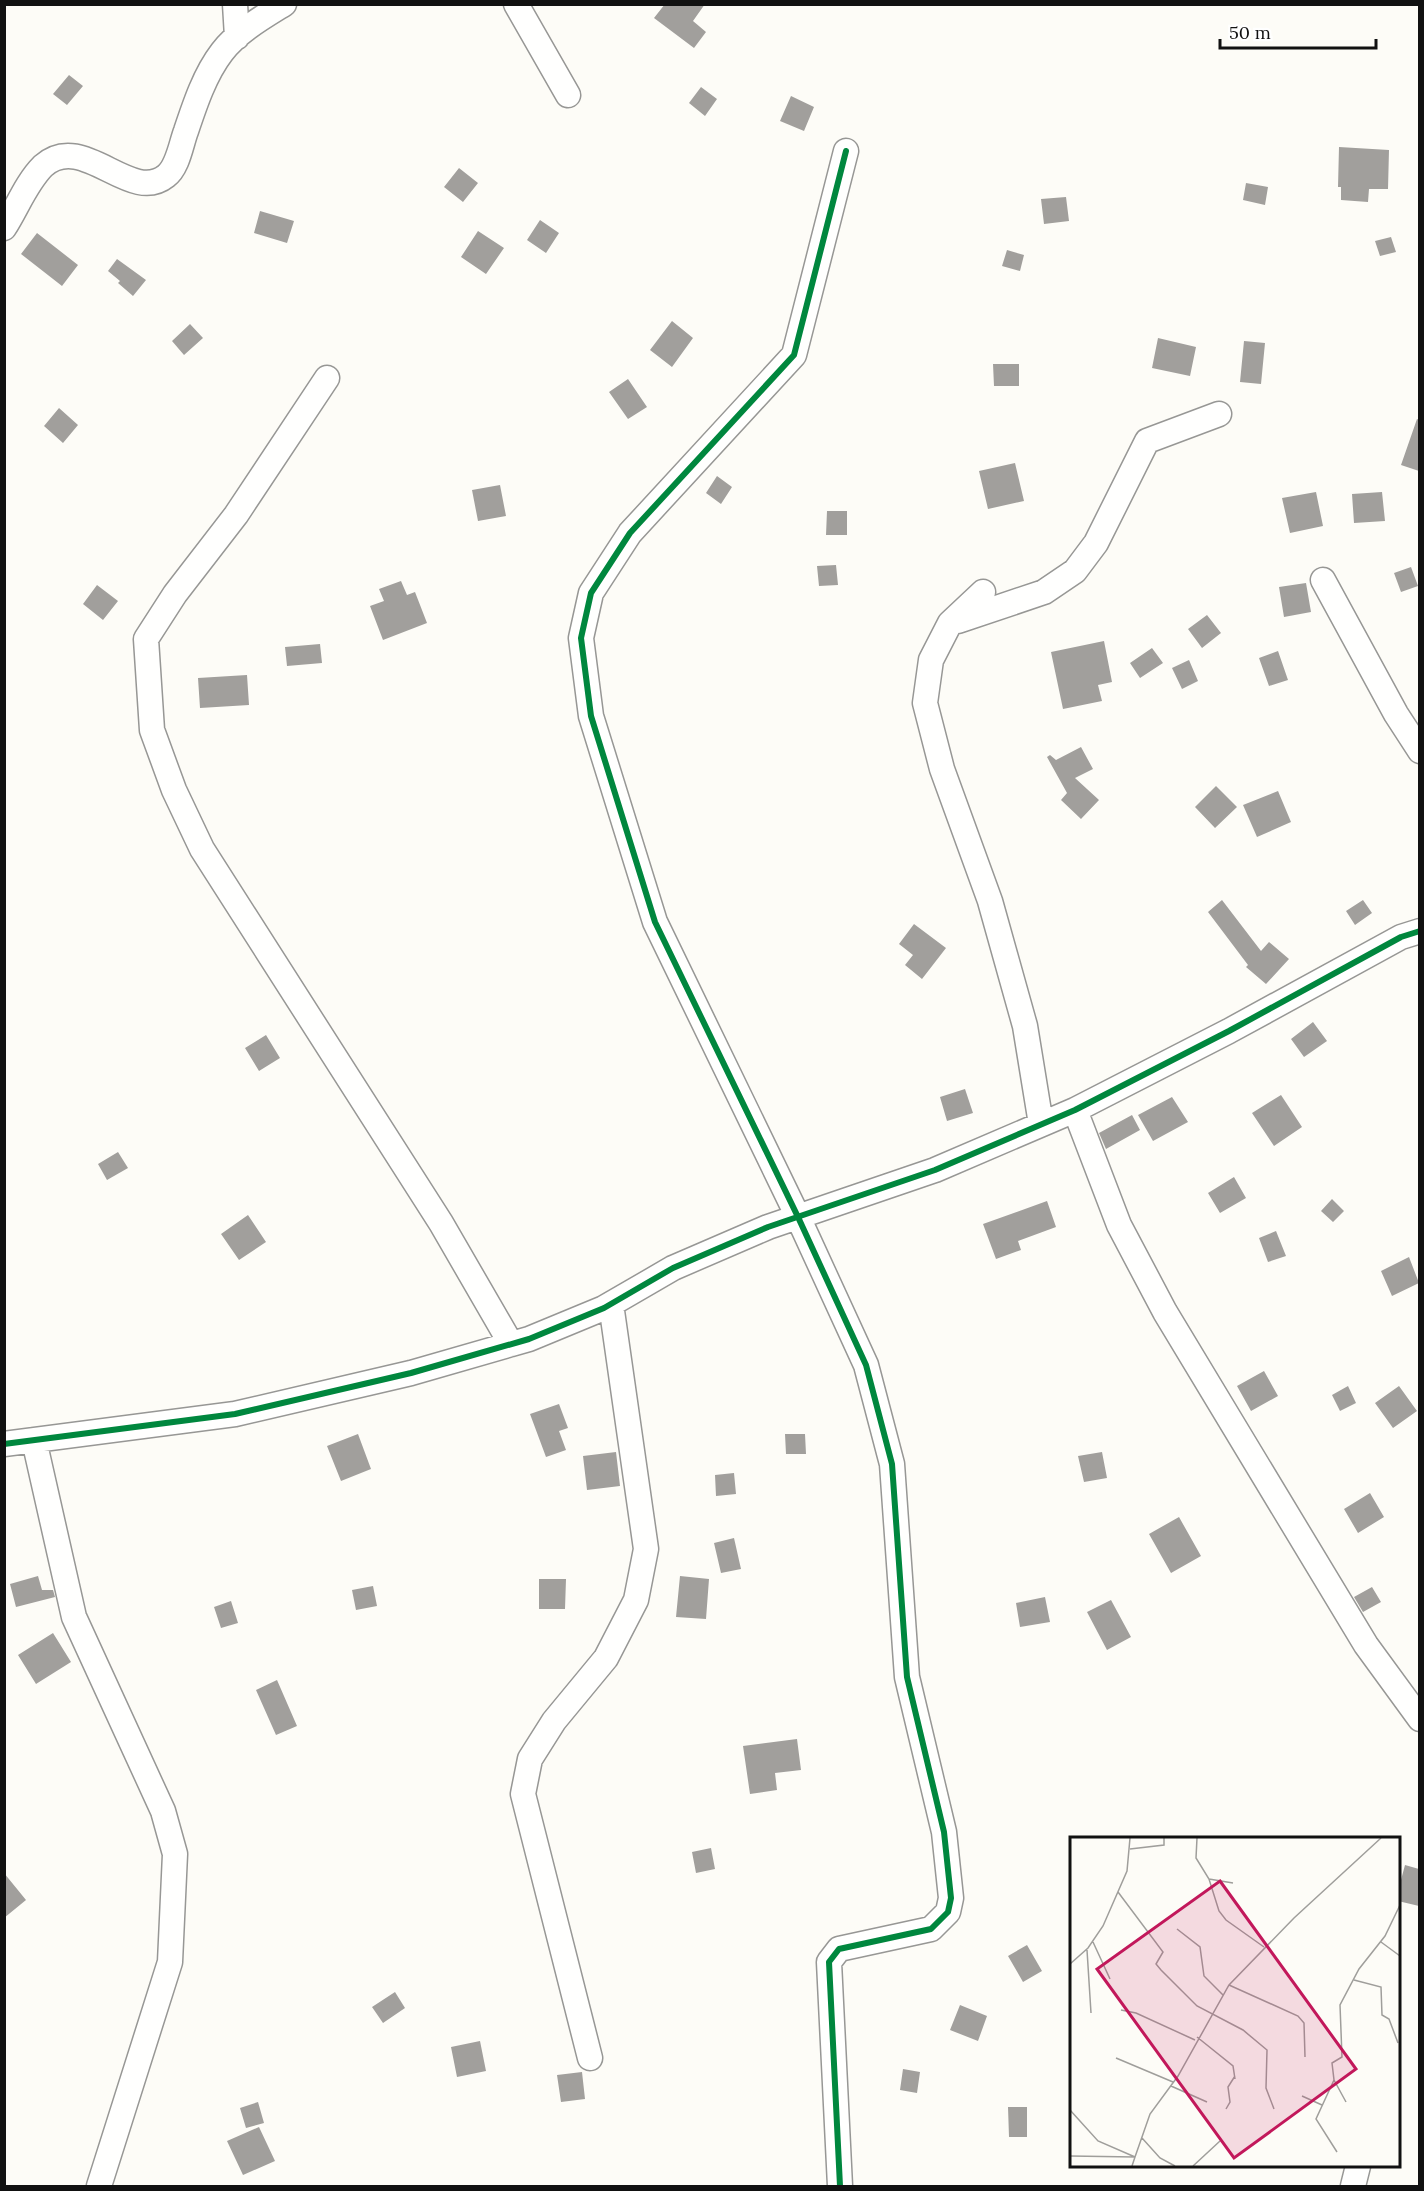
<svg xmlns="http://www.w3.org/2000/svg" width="1424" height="2191" font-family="Lora,serif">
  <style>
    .building { fill: #a19f9c }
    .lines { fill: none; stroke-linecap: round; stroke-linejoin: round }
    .street-casing { stroke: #979795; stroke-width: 27 }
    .street { stroke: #fffffe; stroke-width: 24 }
    .cycleway-casing { stroke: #fff; stroke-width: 10 }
    .cycleway { stroke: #00873e; stroke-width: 6 }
    .inset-road { fill: none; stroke: #9f9e9b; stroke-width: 1.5 }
    .view { fill: #c2185b; fill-opacity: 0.15; stroke: #c2185b; stroke-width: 3 }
    .inset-edge { fill: none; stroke: #111; stroke-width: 3 }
  </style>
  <rect width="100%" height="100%" fill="#fdfcf7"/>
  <!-- building -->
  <path class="building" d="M665,4H705L693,21L706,32L694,48L654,18Z
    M69,75L83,86L67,105L53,94Z
    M701,87L717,99L705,116L689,103Z
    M791,96L814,107L804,131L780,121Z
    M1339,147L1389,150L1388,189H1369L1368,202L1341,200V187H1338Z
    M459,168L478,183L463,202L444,187Z
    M1246,183L1268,187L1265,205L1243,200Z
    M1066,197L1069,221L1044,224L1041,199Z
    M260,211L294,221L287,243L254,233Z
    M540,220L559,233L546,253L527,240Z
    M478,231L504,248L486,274L461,257Z
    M37,233L78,265L62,286L21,254Z
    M1391,237L1396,252L1380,256L1375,241Z
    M1007,250L1024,255L1020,271L1002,266Z
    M117,259L146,280L133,296L118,283L120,281L108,271Z
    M672,321L693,338L672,367L650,350Z
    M190,324L203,338L184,355L172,341Z
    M1158,338L1196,347L1190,376L1152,368Z
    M1244,341L1265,343L1261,384L1240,382Z
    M993,364H1019V386H994Z
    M628,379L647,407L628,419L609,392Z
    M59,408L78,425L63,443L44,426Z
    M1417,419L1419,420V471L1401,465Z
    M1015,463L1024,501L988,509L979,471Z
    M717,476L732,487L721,504L706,493Z
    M500,485L506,516L478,521L472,490Z
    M1316,492L1323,526L1290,533L1282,498Z
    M1382,492L1385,521L1354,523L1352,494Z
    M827,511H847V535H826Z
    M836,565L838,585L819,586L817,566Z
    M1411,567L1418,586L1401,592L1394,573Z
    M401,581L407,595L415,592L427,623L383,640L370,606L384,601L379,589Z
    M1306,583L1311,612L1284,617L1279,587Z
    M97,585L118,601L103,620L83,604Z
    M1207,615L1221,633L1202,648L1188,629Z
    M1104,641L1112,682L1098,685L1102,701L1063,709L1051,652Z
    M320,644L322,663L287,666L285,647Z
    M1152,648L1163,663L1140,678L1130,663Z
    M1278,651L1288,680L1269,686L1259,658Z
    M1189,660L1198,681L1182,689L1172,668Z
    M247,675L249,705L200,708L198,678Z
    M1081,747L1093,769L1075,778L1099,800L1081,819L1061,800L1067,793L1047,757L1050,755L1056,760Z
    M1216,786L1237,807L1215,828L1195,807Z
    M1278,791L1291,822L1257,837L1243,805Z
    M1222,900L1261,951L1269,942L1289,959L1266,984L1246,967L1248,965L1208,912Z
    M1363,900L1372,913L1355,925L1346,911Z
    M914,924L946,948L922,979L905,965L913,955L899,944Z
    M1313,1022L1327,1041L1304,1057L1291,1039Z
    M266,1035L280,1058L259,1071L245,1048Z
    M965,1089L973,1113L947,1121L940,1097Z
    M1281,1095L1302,1127L1274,1146L1252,1113Z
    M1172,1097L1188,1122L1153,1141L1138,1115Z
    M1132,1115L1140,1130L1106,1149L1099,1133Z
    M118,1152L128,1168L107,1180L98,1164Z
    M1234,1177L1246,1198L1220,1213L1208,1193Z
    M1332,1199L1344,1211L1333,1222L1321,1211Z
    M1047,1201L1056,1227L1018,1241L1021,1250L996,1259L983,1224Z
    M248,1215L266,1242L239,1260L221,1234Z
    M1276,1231L1286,1256L1268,1262L1259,1238Z
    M1409,1257L1419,1283L1392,1296L1381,1271Z
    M1264,1371L1278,1396L1251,1411L1237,1386Z
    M1348,1386L1356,1403L1340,1411L1332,1395Z
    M1399,1386L1417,1411L1393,1428L1375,1403Z
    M559,1404L568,1428L559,1431L566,1450L546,1457L530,1414Z
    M358,1434L371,1469L341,1481L327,1446Z
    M785,1434H805L806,1454H786Z
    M616,1452L620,1486L587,1490L583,1456Z
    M1102,1452L1107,1478L1084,1482L1078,1456Z
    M734,1473L736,1494L716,1496L715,1475Z
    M1370,1493L1384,1517L1358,1533L1344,1509Z
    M1179,1517L1201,1556L1171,1573L1149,1534Z
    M734,1538L741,1569L721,1573L714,1543Z
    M38,1576L42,1590H53L55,1597L16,1607L10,1584Z
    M680,1576L709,1579L706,1619L676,1617Z
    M539,1579H566L565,1609H539Z
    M373,1586L377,1606L356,1610L352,1590Z
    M1372,1587L1381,1602L1363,1612L1354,1597Z
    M1045,1597L1050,1622L1020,1627L1016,1603Z
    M1111,1600L1131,1637L1107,1650L1087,1612Z
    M231,1601L238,1623L221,1628L214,1607Z
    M53,1633L71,1662L36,1684L18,1655Z
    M277,1680L297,1726L276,1735L256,1690Z
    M797,1739L801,1770L775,1773L777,1790L750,1794L743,1746Z
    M711,1848L715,1869L696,1873L692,1852Z
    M1405,1865L1419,1869V1906L1398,1901V1891Z
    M4,1873L26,1900L4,1918Z
    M1027,1945L1042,1971L1023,1982L1008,1956Z
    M395,1992L405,2008L383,2023L372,2007Z
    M960,2005L987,2016L978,2041L950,2030Z
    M480,2041L486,2071L457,2077L451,2047Z
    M903,2069L920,2072L917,2093L900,2090Z
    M582,2072L585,2099L561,2102L557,2075Z
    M258,2102L264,2123L246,2128L240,2108Z
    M1008,2107H1027V2137H1009Z
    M259,2127L275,2161L243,2175L227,2141Z"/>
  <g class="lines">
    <defs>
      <path id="street" d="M235,4L237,37
        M516,4L568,95
        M4,228C17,208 26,183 43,166C83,130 130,205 166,176C178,167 181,144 186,131C195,104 205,74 222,52C237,32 263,17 284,4
        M327,378L236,515L175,594L146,639L152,730L174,790L202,849L441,1223L511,1344
        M1323,580L1396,714L1420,751
        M983,592L950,623L931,660L925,703L942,769L990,901L1025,1026L1041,1124
        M958,621L1044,592L1075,571L1096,543L1147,441L1219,414
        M1075,1110L1119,1225L1165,1312L1366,1645L1420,1719
        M34,1440L74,1617L163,1811L175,1854L170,1962L99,2186
        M4,1444L235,1414L411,1373L529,1339L604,1308L673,1268L768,1227L935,1170L1075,1110L1229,1031L1401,937L1420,931
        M590,2058L523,1794L530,1759L554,1721L606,1658L636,1600L646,1549L611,1304
        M840,2186L829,1962L839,1949L931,1929L948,1912L951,1898L944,1832L907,1677L892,1464L866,1365L798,1217L655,922L591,716L581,638L591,593L630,533L794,355L846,151
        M1353,2186L1358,2166"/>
    </defs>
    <!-- street casing -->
    <use href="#street" class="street-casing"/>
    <!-- street -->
    <use href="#street" class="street"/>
    <defs>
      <path id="cycleway" d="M4,1444L235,1414L411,1373L529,1339L604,1308L673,1268L768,1227L935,1170L1075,1110L1229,1031L1401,937L1420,931
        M840,2186L829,1962L839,1949L931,1929L948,1912L951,1898L944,1832L907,1677L892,1464L866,1365L798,1217L655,922L591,716L581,638L591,593L630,533L794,355L846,151"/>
    </defs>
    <!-- cycleway casing -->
    <use href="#cycleway" class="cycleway-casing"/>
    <!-- cycleway -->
    <use href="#cycleway" class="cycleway"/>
  </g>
  <!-- overview -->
  <g transform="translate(1070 1837)">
    <rect width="330" height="330" fill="#fdfcf7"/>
    <path class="inset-road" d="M127,1L126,21L139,42L149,74L156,83L194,110M60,12L94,8V1M139,42L163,46M48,55L93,115L86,127L91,133L127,169L173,193L197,213L196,251L204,272M107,92L130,110L134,139L153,158M23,105L40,142M311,105L330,119M17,113L21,176M0,127L18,111L33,89L57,34L60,1M284,143L311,150L312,178L319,182L328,206M159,148L228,179L234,186L235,220M51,173L66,176L125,203M127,200L163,229L165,242M46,221L103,245M264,243L276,265M101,249L137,265M232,259L252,268M156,272L160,265L158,250L165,239M0,273L28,304L65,320L62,329M72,301L90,321L105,329M267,315L246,282L264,243L262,226L272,220L270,168L289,132L315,99L330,68M0,319L65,320L80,277L108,239L159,148L224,81L311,1M123,329L150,304"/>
    <path class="view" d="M150,44L286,232L164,321L27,132Z"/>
    <rect width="330" height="330" class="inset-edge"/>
  </g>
  <!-- border -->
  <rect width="1424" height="2191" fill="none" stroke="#111111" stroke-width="12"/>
  <!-- scale -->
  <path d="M1220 39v9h156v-9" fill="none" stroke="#111111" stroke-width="3"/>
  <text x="1229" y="39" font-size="18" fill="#111111" stroke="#ffffff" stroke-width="4.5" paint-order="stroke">50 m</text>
</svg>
